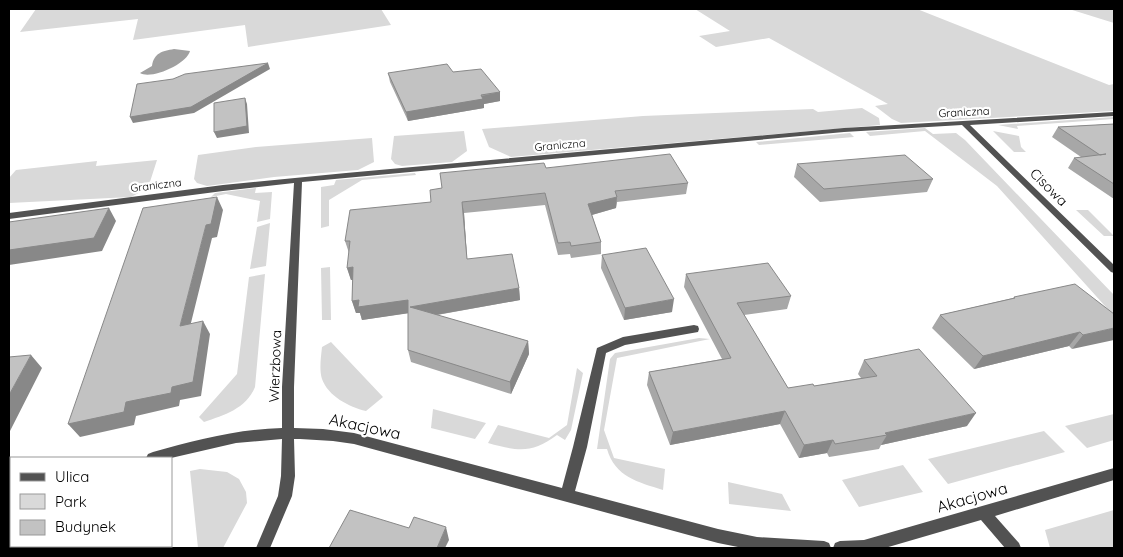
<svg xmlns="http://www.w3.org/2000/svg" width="1123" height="557" font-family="Quicksand,sans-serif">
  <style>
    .green { fill: #d9d9d9 }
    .water { fill: #a0a0a0 }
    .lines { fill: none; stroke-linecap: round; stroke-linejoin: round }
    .street { fill: #525252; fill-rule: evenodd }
    .wall { fill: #a7a7a7 }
    .shaded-wall { fill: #888 }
    .building { fill: #c2c2c2; stroke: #888 }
    .labels { text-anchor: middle; stroke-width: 4.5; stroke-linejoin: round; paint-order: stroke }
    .far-street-label { font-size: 11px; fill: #000; stroke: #fff }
    .street-label { font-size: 14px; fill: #000; stroke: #fff }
    .near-street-label { font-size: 16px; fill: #000; stroke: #fff }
  </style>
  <rect width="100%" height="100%" fill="#fff"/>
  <!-- green -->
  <path class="green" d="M36,9H381L391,25L248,47L245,25L133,40L138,19L20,32Z
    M695,9H917L1109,85L1114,84V111L901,123L892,119L875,106L888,104L769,38L716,47L699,36L730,31Z
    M1069,9H1114V23Z
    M862,108L879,118L880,125L511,157L489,147L482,129L643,116L813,109L818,112Z
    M1114,117V119L1017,126L1018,129L998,125Z
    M925,128L933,134L956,133L965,140L1114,295V316L997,186L925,131L870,136L866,132Z
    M464,131L467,151L452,162L402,166L395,164L391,159L394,136Z
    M993,131L1019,136L1021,147L1026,152H1014Z
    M850,133L854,137L759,145L756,142Z
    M372,138L374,162L358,170L274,177L207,186L197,183L194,179L198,155L256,147Z
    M157,160L148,188L131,197L9,203V178L16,170L97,161L96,166Z
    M415,173L416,175L362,180L329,200V226L321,228V187L334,185L336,180Z
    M256,188L255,193L272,192L270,219L257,222L260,201L226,194L211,197L215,193Z
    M1076,210H1088L1114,236H1104Z
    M270,223L266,266L250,269L257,227Z
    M330,267L331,320H322L321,268Z
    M265,274L255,387C246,409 224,415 204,422L199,417L237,374L249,277Z
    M699,338L710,339L617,358L604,430L614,458L665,469L663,490C638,482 615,477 607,449H597L610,359L615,353Z
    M331,342L383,397L366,411C349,407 328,396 322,379C319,370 321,357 322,347Z
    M577,368L583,373L571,430L565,440L557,435C532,454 517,451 488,443L498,425L549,438L567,425Z
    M433,409L486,423L475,439L431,428Z
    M1114,414V440L1087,448L1065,426Z
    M1044,431L1065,452L948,484L928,459Z
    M903,465L923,492L859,507L842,480Z
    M200,469L227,472L239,479L246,492L247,503L223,548H198L190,471Z
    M728,482L782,494L791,511L729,504Z
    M1114,510V548H1050L1045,530Z"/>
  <!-- water -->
  <path class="water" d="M174,49L190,51C187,64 151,80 140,73L152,66C154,53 162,51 174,49Z"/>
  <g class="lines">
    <!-- street -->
    <path class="street" d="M1114,112V116L970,125L1114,265V273L1111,272L962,125L844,132L302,182L294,387V428L323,429L354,433L562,488L573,447L597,348L623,337L694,325L698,326L699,329L698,332L625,345L606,353L587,447L575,491L718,529L757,537L824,541L829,543L831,548H743L718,543L354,444L333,441L300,439H294L295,476L292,496L270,548H256L278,496L281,476L282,439L236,443L171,458H146L148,454L153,452C195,440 238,429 282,428V387L294,183L223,191L9,219V213L223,185L346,173L844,128Z
      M1114,468V480L995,516L1019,543L1021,548H1005L981,520L885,548H833L835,543L840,541L864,540Z
      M9,494H11V507L9,508Z"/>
  </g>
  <!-- wall -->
  <path class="wall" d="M453,72L500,92V101L484,104V108L408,121L390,82L388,73Z
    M1114,124V199L1068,168L1074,158L1081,157L1052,137L1058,127Z
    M797,164L933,179L927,192L820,202L794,177Z
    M546,168L688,183L686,194L617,202L616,208L592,215L601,242V254L571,258L570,254L558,255L545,205L464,213L467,259L519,288L520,300L437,315L528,341L529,354L511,394L411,362L408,350V313L362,320L360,313H356L352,301L353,280H351L347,268L349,253L345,241L431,202L442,188Z
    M602,255L672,312L624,320L601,268Z
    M686,274L791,296L787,309L744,315L788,388L814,386L861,378L858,374L864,360L967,426L881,445L879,449L829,457L827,453L799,458L780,424L670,445L647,385L649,372L722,359L684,287Z
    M1014,297L1114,314L1072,349L1069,346L974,369L932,328L940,315L1013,298Z"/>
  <!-- shaded-wall -->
  <path class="shaded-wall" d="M268,63L270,69L194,113L133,123L130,117Z
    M500,92V101L484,104V108L408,121L406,112Z
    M245,98L247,104L249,133L217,138L214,132Z
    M217,197L223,210L217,237L212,238L187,339L180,326L206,225Z
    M617,197L616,208L588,216V204Z
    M462,202L464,213L468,272L467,259Z
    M109,208L116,221L102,251L9,265V250Z
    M353,267L357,279L351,280L347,268Z
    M519,288L520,300L413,319L410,307Z
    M674,299L672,312L624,320L625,308Z
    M359,300H408L410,313L362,320L360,313H356L352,301Z
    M203,321L210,334L201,396L180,400L179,406L136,416L134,425L80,437L68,424L126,402L172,387Z
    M1114,328V340L1072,349L1083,335Z
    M1080,332L1069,346L974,369L983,356Z
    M528,341L529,354L511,394L510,382Z
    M31,355L42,368L9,433V395Z
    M785,411L780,424L670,445L673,432Z
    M976,413L967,426L881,445L887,435L885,433Z
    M833,440L827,453L799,458L804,445Z
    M446,527L449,540L445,548H437Z"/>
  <!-- building -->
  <path class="building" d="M268,63L191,107L130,117L137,84L173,79L185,74Z
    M447,64L453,72L481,69L500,92L481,95L483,99L406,112L388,73Z
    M245,98L247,126L214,132V103Z
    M1114,124V184L1074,158L1106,154L1100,155L1058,127Z
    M670,154L688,183L615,191L617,197L588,204L601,242L571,246L570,242L558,243L545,193L462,202L467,259L512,254L519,288L410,307L528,341L510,382L408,350V300L358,307L359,300L352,301L353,267L347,268L350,241H345L350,210L431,202L430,190L442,188L440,173L544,163L546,168Z
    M905,155L933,179L824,189L797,164Z
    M217,197L211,224L206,225L180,326L203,321L193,382L172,387L171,393L126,402L124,412L68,424L143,208Z
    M109,208L94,238L9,250V222Z
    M646,248L674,299L625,308L602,255Z
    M768,263L791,296L737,303L788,388L813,384L814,386L877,376L864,360L919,349L976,413L885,433L887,435L835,444L833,440L804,445L785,411L673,432L649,372L731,358L686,274Z
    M1075,284L1114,314V328L1083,335L1080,332L983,356L940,315L1015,298L1014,297Z
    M31,355L9,395V357Z
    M350,510L409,528L414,517L446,527L437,548H329Z"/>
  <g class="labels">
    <!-- far-street labels -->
    <g class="far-street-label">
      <text transform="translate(964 112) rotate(-3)" y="4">Graniczna</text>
      <text transform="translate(560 145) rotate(-5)" y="4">Graniczna</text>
      <text transform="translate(156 185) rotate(-7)" y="4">Graniczna</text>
    </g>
    <!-- street labels -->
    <g class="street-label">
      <text transform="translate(1049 187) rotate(45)" y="5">Cisowa</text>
      <text transform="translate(275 366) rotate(-88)" y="5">Wierzbowa</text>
    </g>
    <!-- near-street labels -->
    <g class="near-street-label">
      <text transform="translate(365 426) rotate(12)" y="6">Akacjowa</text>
      <text transform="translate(972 497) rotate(-16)" y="6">Akacjowa</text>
    </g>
  </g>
  <!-- border -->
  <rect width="1123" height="557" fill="none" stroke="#000000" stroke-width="20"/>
  <!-- legend -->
  <rect x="10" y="457" width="162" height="90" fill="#ffffff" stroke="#999999"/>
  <rect x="20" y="473" width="25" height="8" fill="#525252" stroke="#999999"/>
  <text x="55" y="482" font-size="15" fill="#000000">Ulica</text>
  <rect x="20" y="494" width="25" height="15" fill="#d9d9d9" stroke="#999999"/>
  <text x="55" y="507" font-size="15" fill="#000000">Park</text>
  <rect x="20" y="520" width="25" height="15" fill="#c2c2c2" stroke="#999999"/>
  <text x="55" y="532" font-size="15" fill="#000000">Budynek</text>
</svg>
